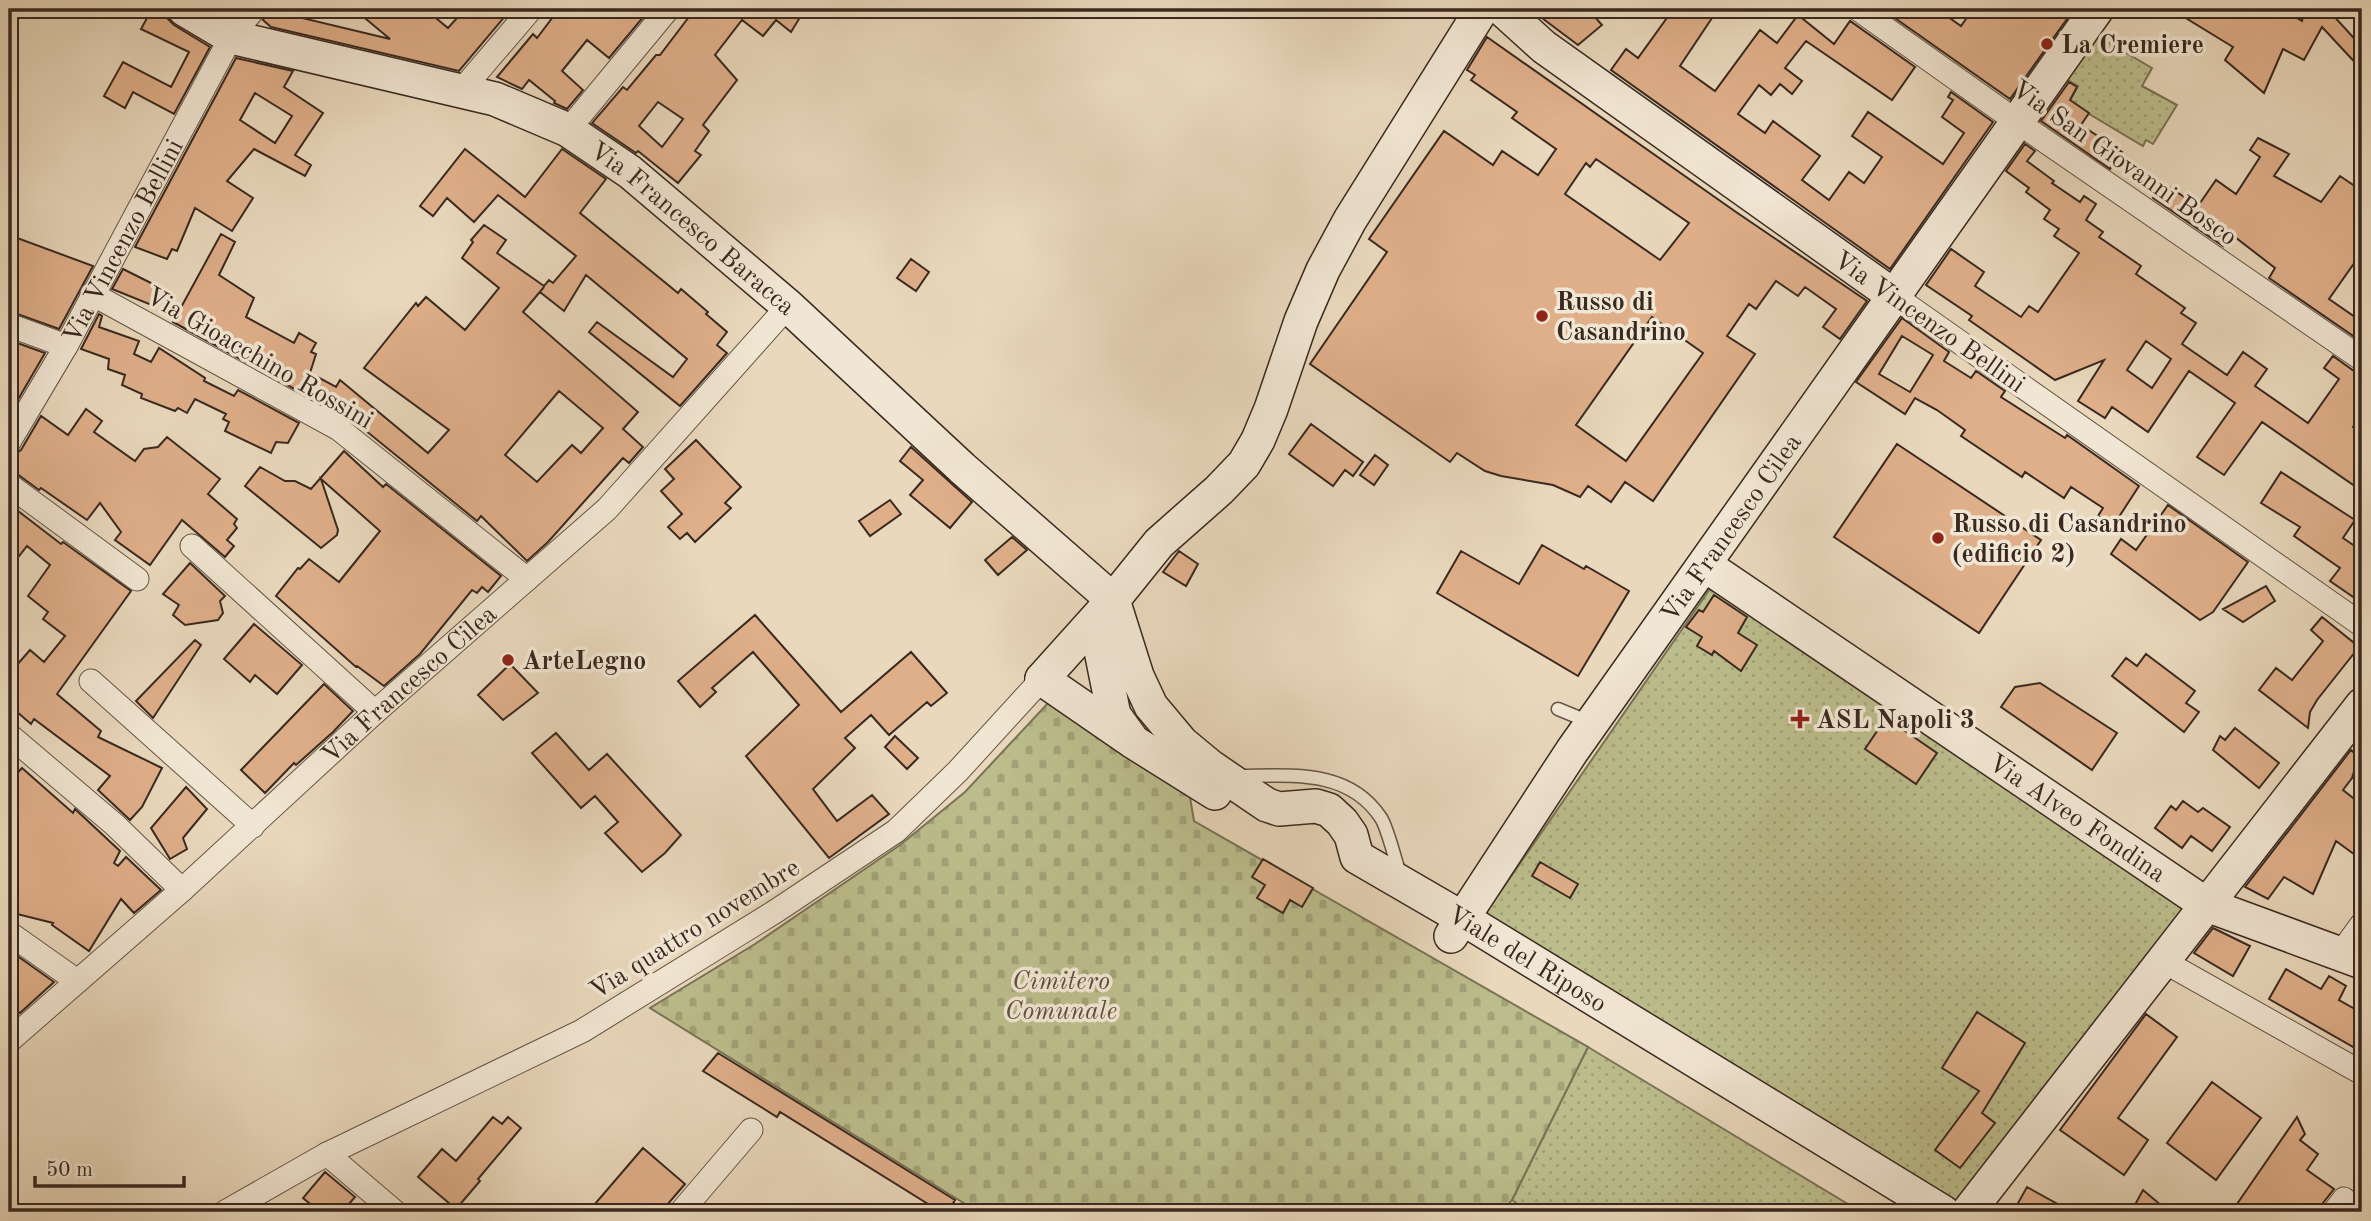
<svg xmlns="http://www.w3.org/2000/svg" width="2371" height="1221" font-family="'Old Standard TT',serif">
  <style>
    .grass { fill: url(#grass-dots); stroke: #7a7356; stroke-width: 2 }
    .cemetery { fill: url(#cemetery-stones); stroke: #7a7356; stroke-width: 2 }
    .building { fill: #dfaf8a; stroke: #392920; stroke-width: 2; fill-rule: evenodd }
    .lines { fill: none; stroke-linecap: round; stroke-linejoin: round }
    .lane-casing { stroke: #655547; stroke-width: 15 }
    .street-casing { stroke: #655547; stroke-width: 25 }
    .secondary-casing { stroke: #392920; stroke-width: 36 }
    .lane { stroke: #f1e6d3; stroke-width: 12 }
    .street { stroke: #f1e6d3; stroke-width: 23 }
    .secondary { stroke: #f1e6d3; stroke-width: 33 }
    .poi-dot { fill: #8f2418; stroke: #f1e6d3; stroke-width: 2.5 }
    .labels { text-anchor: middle; stroke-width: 7; stroke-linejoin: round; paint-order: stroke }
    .poi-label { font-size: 26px; font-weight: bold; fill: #392920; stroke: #f1e6d3; text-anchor: start }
    .street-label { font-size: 26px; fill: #392920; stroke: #f1e6d3 }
    .park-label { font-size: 26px; font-style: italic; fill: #5a4e3b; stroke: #f1e6d3 }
  </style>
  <defs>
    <pattern id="grass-dots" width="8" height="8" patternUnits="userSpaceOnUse" patternTransform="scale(1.75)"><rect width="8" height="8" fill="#bcbd8c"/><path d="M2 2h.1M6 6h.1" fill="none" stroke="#a2a278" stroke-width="1.8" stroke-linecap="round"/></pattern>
    <pattern id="cemetery-stones" width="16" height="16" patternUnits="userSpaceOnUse" patternTransform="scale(1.75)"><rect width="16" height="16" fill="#bcbd8c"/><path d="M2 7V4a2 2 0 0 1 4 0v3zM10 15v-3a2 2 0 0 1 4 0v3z" fill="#a2a278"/></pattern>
  </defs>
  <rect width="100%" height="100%" fill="#e9d8bc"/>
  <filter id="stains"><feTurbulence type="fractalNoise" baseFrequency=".00286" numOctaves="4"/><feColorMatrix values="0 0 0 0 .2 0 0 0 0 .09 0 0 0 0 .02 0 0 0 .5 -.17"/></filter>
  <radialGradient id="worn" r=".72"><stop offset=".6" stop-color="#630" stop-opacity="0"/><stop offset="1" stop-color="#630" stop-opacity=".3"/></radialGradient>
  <!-- grass -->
  <path class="grass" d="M2094,34L2152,68L2142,86L2177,105L2153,144L2146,140L2143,146L2069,102L2078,86L2062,77Z
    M1712,586L2186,911L1959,1209L1483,917Z
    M1588,1047L1861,1212H1528L1512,1200Z"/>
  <!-- cemetery -->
  <path class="cemetery" d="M1049,702L1190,797L1194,821L1588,1047L1512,1200L1502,1212H978L650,1008L755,944L900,845L965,792Z"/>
  <!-- building -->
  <path class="building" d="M152,9H165L167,18L174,25L210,47L174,114L133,92L125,108L104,96L123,62L171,87L189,52L141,29Z
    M268,9H310L302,18L390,39L354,9H425L448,28L465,9H511L459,71L271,27L263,20Z
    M559,9H608L616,16L623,9H650L609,58L587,40L562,71L583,90L567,109L554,103L555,101L529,80L522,89L497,77L533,34L537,38Z
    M695,9H805L791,32L776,20L763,36L742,20L715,55L737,80L703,125L709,131L695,151L701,155L678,183L638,151L636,153L592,123L623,87L627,90L656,55H660ZM658,102L683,119L662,147L639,126Z
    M1530,9H1585L1594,16L1602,25L1578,45Z
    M1684,9H1718L1680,66L1715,91L1760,30L1777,43L1798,15L1834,44L1850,21L1915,67L1892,100L1806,41L1785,68L1802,81L1792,94L1780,84L1771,95L1759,85L1738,114L1765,133L1773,121L1820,156L1802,180L1829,200L1849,172L1864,183L1882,157L1852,136L1868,112L1943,164L1964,133L1942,117L1953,100L1948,97L1951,92L1993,122L1890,269L1611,70L1626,49L1638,58L1672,11L1679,16Z
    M1882,9H1937L1961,26L1973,9H2074L2010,99Z
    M2171,9H2281L2302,21L2305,9H2332L2330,12L2362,47V70L2322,27L2304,60L2283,49L2264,93L2225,60L2233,47Z
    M1487,37L1736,212L1867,301L1840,339L1823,327L1836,309L1805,287L1798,296L1776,281L1756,309L1749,304L1727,336L1755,354L1653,501L1625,482L1611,502L1588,486L1580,497L1553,485L1501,476L1485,471L1457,453L1450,462L1310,364L1387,252L1369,239L1444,131L1493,165L1502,151L1538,175L1556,149L1512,118L1517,112L1471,80L1475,75L1467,70ZM1596,159L1689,223L1660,260L1565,194L1586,163L1590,167ZM1652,317L1703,353L1626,461L1576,425Z
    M236,58L293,71L284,87L323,113L295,155L311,165L305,176L254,149L227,181L253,198L232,231L195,208L177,251L172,249L167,259L135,247ZM255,93L292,116L275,143L240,120Z
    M2069,82L2077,87L2070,100L2089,113L2081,125L2122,152L2110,169L2041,121Z
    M2258,138L2289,154L2274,176L2321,202L2340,176L2362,191V252L2329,299L2358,319L2362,313V342L2269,278L2275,268L2231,234L2223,246L2153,198L2163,183L2198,206L2216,180L2236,194L2260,157L2250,150Z
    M2025,144L2035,151L2027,161L2054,181L2052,183L2080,202L2084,196L2096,204L2086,220L2103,232L2099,237L2141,266L2136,274L2185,308L2181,313L2196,323L2182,344L2227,375L2243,352L2267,369L2255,386L2308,423L2339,379L2324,368L2333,356L2354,371L2362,373V413L2353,427L2362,433V491L2262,422L2224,475L2197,457L2235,403L2189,371L2148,432L2112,407L2105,418L2078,401L2104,360L2055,380L1969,320L1972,316L1926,285L1951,249L1984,272L1975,286L2021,317L2029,306L2038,312L2079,253L2054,236L2059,229L2044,219L2050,210L2026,192L2029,188L2006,171ZM2146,341L2171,359L2152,388L2127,370Z
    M465,149L525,197L562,149L606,179L580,213L678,293L681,289L708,312L706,314L727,332L717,345L727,353L680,406L589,332L597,322L673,377L687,359L586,275L564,311L540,292L544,287L523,312L638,412L623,429L643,447L629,463L623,458L548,542L527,561L481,516L477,521L349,417V419L173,322L221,234L235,242L219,275L254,298L246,317L294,343L299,333L316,343L311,352L316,354L310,373L336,387L340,380L428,453L449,430L364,368L416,303L418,306L426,297L465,330L499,288L462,258L473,242L471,240L484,225L506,240L497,253L544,286L549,280L553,283L576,256L498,195L474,222L447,198L433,216L420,206ZM559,391L603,428L581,453L572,445L537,482L505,455Z
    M9,235L93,266L59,329L9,311Z
    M911,259L929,272L916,291L897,278Z
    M123,269L161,288L154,306L112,289Z
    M99,314L102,316L99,327L139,341L134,354L151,362L159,348L205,378L204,381L234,396L238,390L299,423L288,443L276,442L271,453L225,431L229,422L223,419L226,414L195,399L187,413L178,408L175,411L141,398L142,394L122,385L125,375L108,369L109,359L81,349Z
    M1902,318L1949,352L1944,361L1971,378L1976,371L2005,391L2001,397L2065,438L2067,435L2139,486L2113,526L2098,516L2103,508L2071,487L2064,498L2025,472L2022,477L1961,436L1965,430L1937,410L1915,398L1905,414L1856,382ZM1902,336L1933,355L1910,392L1879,374Z
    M9,340L45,353L9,415Z
    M86,409L102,421L94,432L135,461L144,449L158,447L167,437L220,479L208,494L237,519L234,524L237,528L227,540L234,546L225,557L182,520L150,565L115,540L121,532L100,503L87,520L41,488L39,490L17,474L9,471V456L15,454L21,450L41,416L68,435Z
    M1311,424L1363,462L1353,476L1345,470L1333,486L1289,454Z
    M696,440L741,487L725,503L731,508L695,542L687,533L680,539L668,527L682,514L661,491L674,479L665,469Z
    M1897,444L2041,540L1979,633L1834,537Z
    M911,447L972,502L950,528L910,495L923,480L900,461Z
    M344,451L383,487L386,484L501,576L488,592L482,587L477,593L472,590L420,654L384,686L357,666L356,667L276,596L298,568L300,569L309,559L339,582L380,531L321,479L338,530L337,535L321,548L245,486L260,467L285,481H295L311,489Z
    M1375,455L1388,465L1374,485L1360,475Z
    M2281,472L2355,520L2343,538L2362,551V603L2330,581L2340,568L2294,536L2300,527L2261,503Z
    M890,500L901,514L870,536L859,521Z
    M9,504L61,544L63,542L131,591L57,694L101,731L98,737L162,768L142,807L130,820L98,790L110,776L34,719L31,724L9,705V674L30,650L44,662L65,636L43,619L48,612L28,596L50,565L27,546L9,569Z
    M2168,505L2248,562L2213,612L2200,620L2111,554L2121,539L2136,550Z
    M1012,537L1027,550L998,575L985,560Z
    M1542,545L1584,569L1586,566L1629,591L1578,676L1437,593L1461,551L1519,584Z
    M1179,551L1198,564L1186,586L1163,572Z
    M190,563L225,596L220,601L223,613L218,620L185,625L173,615L179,605L163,594Z
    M2266,586L2275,601L2243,622L2223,609Z
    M1714,595L1747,617L1738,633L1757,645L1741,671L1714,651L1712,655L1697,646L1702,637L1686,627L1699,610L1703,612Z
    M755,615L841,712L911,652L947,693L931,706L927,702L889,735L871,715L845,738L855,748L813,789L837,821L872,795L889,814L829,858L746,756L799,705L753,652L712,688L716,692L700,707L678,681Z
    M2322,617L2359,647L2317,700L2310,712L2308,728L2259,690L2276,668L2292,680L2323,641L2311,630Z
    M254,624L302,665L277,694L255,675L250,682L224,659Z
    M195,640L201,645L153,718L136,701Z
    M2146,654L2195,691L2186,703L2199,712L2184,732L2112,676L2126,658L2137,666Z
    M510,664L538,693L503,720L478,695Z
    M2040,683L2117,733L2092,770L2001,707L2015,687Z
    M324,684L353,711L333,732L296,765L294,763L265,793L241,770Z
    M1886,718L1937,753L1916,784L1865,749Z
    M2235,728L2279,763L2259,788L2213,750L2220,736L2225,740Z
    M556,733L589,770L607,754L681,835L665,853L642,872L605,833L618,822L595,796L581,808L532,753Z
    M895,736L918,758L907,769L885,747Z
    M2351,750L2361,759L2356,765L2352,778L2343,790L2362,805V860L2336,841L2313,894L2284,877L2268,899L2245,887Z
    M22,768L73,813L75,809L120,851L114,863L118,866L126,857L161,890L134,913L121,899L89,951L52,925L53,923L9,912V782Z
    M186,787L207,809L183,838L187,849L170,859L151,828Z
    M2183,801L2198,812L2203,808L2230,827L2212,851L2191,836L2182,848L2155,828L2171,806L2176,810Z
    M1263,859L1313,888L1302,907L1290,900L1283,913L1257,898L1265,885L1252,877Z
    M1540,862L1578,884L1570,898L1532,876Z
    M2213,928L2250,946L2233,976L2194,953Z
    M9,950L54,982L20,1013L9,1009Z
    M2286,969L2321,989L2329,976L2346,986L2339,1000L2362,1013V1052L2269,999Z
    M1977,1012L2025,1043L1982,1113L1995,1123L1960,1168L1935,1150L1979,1091L1942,1068Z
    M2146,1014L2177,1037L2118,1118L2148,1140L2124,1175L2060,1130Z
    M718,1053L955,1200L948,1212H941L780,1112L777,1117L703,1071Z
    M2212,1082L2261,1118L2216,1180L2167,1143Z
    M493,1117L502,1124L508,1117L521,1128L478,1179L480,1181L456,1209L418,1177L442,1149L456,1161Z
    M2297,1117L2305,1134L2300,1140L2318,1154L2307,1170L2334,1189L2323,1203L2320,1212H2248L2237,1204Z
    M643,1148L685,1184L661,1212H588Z
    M325,1172L355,1197L342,1212H320L303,1198Z
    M2027,1187L2072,1212H2013Z
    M2143,1190L2169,1212H2131Z"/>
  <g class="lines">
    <defs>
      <path id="lane" d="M1558,709L1592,723
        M1238,776C1290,776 1348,768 1381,818C1388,829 1395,860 1400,874"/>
      <g id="street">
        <path d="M1858,9L2016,121L2362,359"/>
        <path d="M461,91L531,9"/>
        <path d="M568,130L668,9"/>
        <path d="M92,294L339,429L527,579"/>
        <path d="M1894,296L2362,625"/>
        <path d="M9,325L66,346"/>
        <path id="s1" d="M9,442L66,346L231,37L254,9"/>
        <path d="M9,485L137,579"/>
        <path d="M192,546L375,712"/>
        <path d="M91,681L253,826"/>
        <path d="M9,735L115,825L182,890"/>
        <path d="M9,933L77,981"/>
        <path d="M2340,954L2362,924"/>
        <path d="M2163,961L2362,1073"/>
        <path id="s2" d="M9,1041L182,890L375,712L607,509L788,306"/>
        <path d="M327,1154L395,1212"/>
        <path d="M225,1212L327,1154L582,1031L776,911L896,831L958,771L1042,679"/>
        <path d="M681,1212L751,1130"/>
        <path d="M2334,1212L2344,1199"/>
      </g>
      <g id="secondary">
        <path id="s3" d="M184,9L231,37L495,99L568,130L630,172L788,306L962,468L1113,600L1137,676L1151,706L1182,743L1211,767L1267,805L1279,809L1316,806L1329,810L1342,822L1351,835L1357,857L1462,918L1943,1212"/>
        <path d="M1502,9L1544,47L1894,296"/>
        <path id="s4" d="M1705,565L2207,905L2362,962"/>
        <path d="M1095,621L1114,715L1130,737"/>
        <path d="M1042,679L1132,741L1215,793"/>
        <path d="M1042,679L1113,600L1159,543L1219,490L1244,464L1258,440L1271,409L1301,321L1323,270L1350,220L1482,9"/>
        <path id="s5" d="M1451,936L1572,751L2097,9"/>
        <path d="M1968,1212L2362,705"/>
      </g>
    </defs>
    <!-- lane casing -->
    <use href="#lane" class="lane-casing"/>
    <!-- street casing -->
    <use href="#street" class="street-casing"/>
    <!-- secondary casing -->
    <use href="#secondary" class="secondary-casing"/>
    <!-- lane -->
    <use href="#lane" class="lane"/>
    <!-- street -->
    <use href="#street" class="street"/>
    <!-- secondary -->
    <use href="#secondary" class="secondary"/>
  </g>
  <!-- markers -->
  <g class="poi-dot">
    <circle cx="2047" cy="44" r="7"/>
    <circle cx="1542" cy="316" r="7"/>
    <circle cx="1938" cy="538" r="7"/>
    <circle cx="508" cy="660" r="7"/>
    <path d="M1796.5 708.5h7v7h7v7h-7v7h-7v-7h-7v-7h7z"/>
  </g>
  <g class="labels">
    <!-- poi labels -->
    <g class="poi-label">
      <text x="2061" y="53">La Cremiere</text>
      <text x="1556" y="310">Russo di<tspan x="1556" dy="30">Casandrino</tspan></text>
      <text x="1952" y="532">Russo di Casandrino<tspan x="1952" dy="30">(edificio 2)</tspan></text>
      <text x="522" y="669">ArteLegno</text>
      <text x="1816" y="728">ASL Napoli 3</text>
    </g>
    <!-- street labels -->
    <g class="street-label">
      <text transform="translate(2125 162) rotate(35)" y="9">Via San Giovanni Bosco</text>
      <text dy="9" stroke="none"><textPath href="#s3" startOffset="564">Via Francesco Baracca</textPath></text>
      <text dy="9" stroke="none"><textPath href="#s1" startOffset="231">Via Vincenzo Bellini</textPath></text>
      <text transform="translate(1930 321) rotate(35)" y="9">Via Vincenzo Bellini</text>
      <text transform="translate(260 357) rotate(30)" y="9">Via Gioacchino Rossini</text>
      <text dy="9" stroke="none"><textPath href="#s5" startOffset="495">Via Francesco Cilea</textPath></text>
      <text dy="9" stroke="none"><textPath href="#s2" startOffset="536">Via Francesco Cilea</textPath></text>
      <text dy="9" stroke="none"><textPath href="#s4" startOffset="450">Via Alveo Fondina</textPath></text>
      <text transform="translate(694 928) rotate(-32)" y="9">Via quattro novembre</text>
      <text dy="9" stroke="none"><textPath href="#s3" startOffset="1710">Viale del Riposo</textPath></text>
    </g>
    <!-- park labels -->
    <g class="park-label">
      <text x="1061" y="989">Cimitero<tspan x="1061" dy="30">Comunale</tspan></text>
    </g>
  </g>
  <!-- margin -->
  <rect width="2371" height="1221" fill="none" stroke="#e9d8bc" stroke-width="35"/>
  <rect x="10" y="10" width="2350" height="1200" fill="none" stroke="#392920" stroke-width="3.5"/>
  <rect x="18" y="18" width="2336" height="1186" fill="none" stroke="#392920" stroke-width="2"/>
  <!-- scale -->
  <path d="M35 1176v10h149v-10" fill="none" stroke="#392920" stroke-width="3.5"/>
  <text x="46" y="1176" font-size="21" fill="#392920" stroke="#f1e6d3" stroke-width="5" paint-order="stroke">50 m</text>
  <rect width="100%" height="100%" filter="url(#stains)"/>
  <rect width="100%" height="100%" fill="url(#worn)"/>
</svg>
